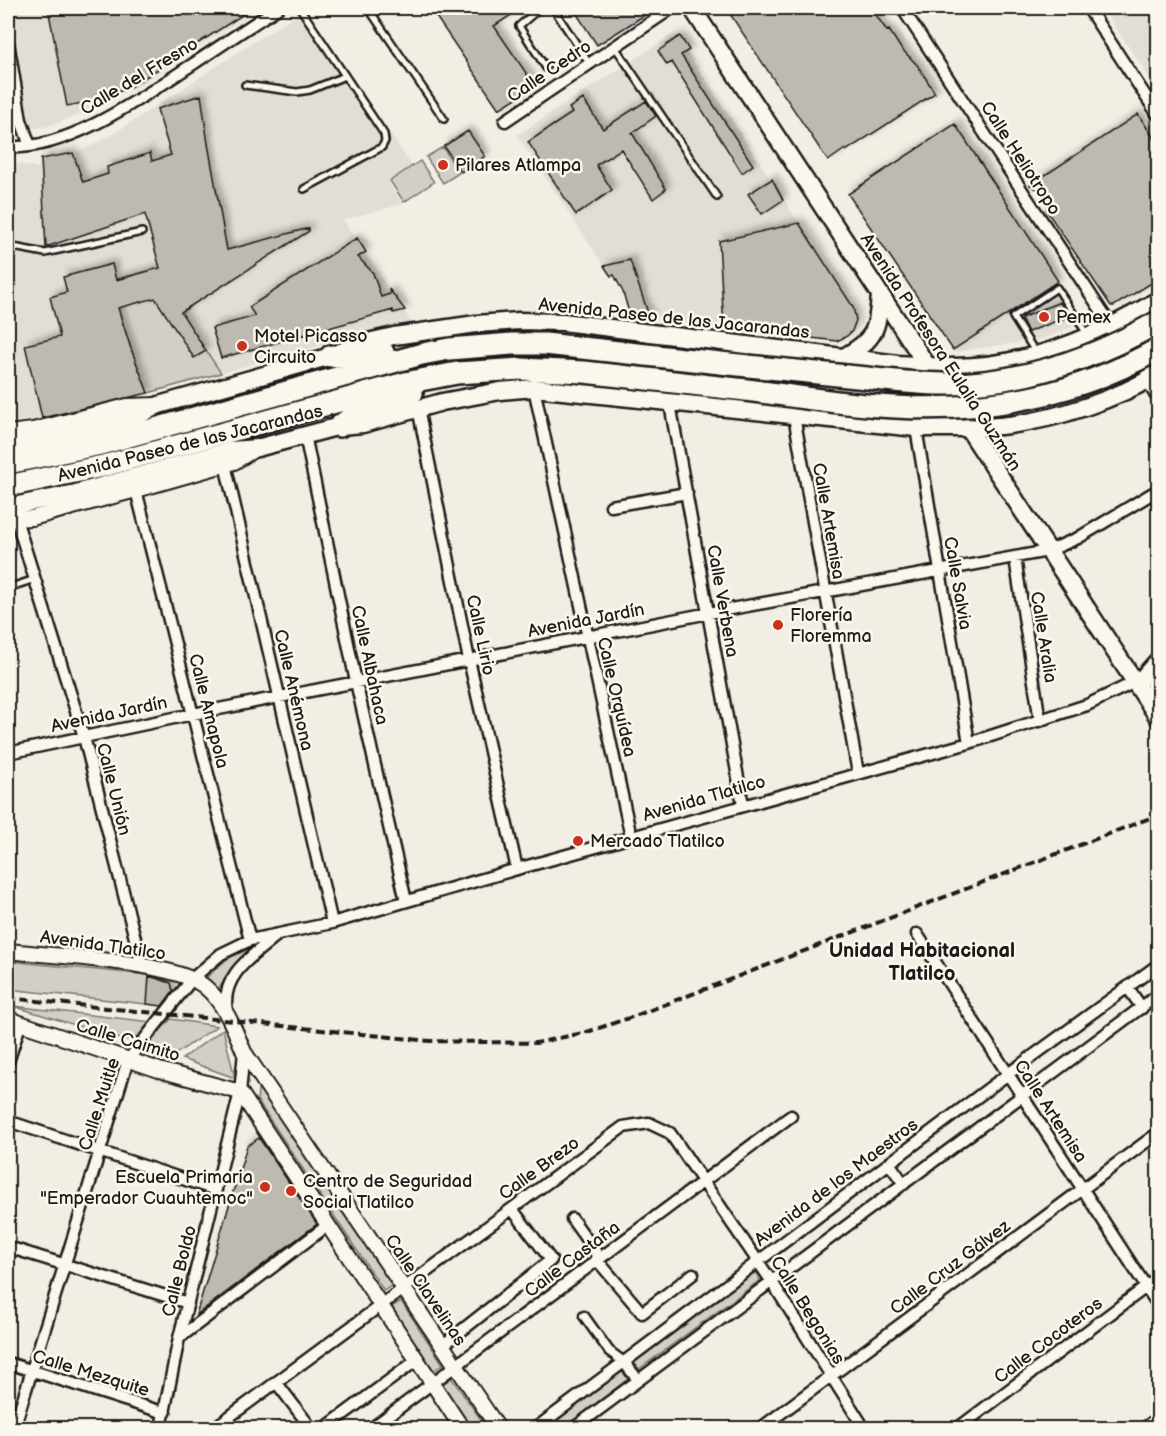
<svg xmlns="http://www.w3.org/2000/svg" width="1166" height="1436" font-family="'Balsamiq Sans',sans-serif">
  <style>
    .built { fill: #e2ded5 }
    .green { fill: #d2cfc6; stroke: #777671; stroke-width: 1.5 }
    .building { fill: #bdbab1; stroke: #1c1c1c; stroke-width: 1.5; filter: url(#shadow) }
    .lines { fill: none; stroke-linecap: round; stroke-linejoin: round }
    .service-casing { stroke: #1c1c1c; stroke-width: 10 }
    .pedestrian-casing { stroke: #1c1c1c; stroke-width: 13 }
    .minor-casing { stroke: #1c1c1c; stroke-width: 15 }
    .tertiary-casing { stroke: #1c1c1c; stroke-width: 18 }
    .secondary-casing { stroke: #1c1c1c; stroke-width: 21 }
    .motorway-casing { stroke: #1c1c1c; stroke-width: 26 }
    .service { stroke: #fbf7ec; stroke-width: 5 }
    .pedestrian { stroke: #fbf7ec; stroke-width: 8 }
    .minor { stroke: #fbf7ec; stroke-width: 10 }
    .tertiary { stroke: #fbf7ec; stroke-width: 14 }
    .secondary { stroke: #fbf7ec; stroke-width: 16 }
    .motorway { stroke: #fbf7ec; stroke-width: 21 }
    .rail { stroke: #1c1c1c; stroke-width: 4; stroke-dasharray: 9 4.5; stroke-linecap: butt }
    .motorway-bridge-casing { stroke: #1c1c1c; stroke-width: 26; stroke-linecap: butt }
    .motorway-bridge { stroke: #fbf7ec; stroke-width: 21 }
    .poi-dot { fill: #c8321e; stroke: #fbf7ec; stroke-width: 2 }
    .labels { text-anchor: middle; stroke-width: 5; stroke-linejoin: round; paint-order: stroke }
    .street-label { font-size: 18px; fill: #1c1c1c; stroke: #fbf7ec }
    .poi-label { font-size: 18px; fill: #1c1c1c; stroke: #fbf7ec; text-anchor: start }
    .neighbourhood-label { font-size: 20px; font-weight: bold; fill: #1c1c1c; stroke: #fbf7ec }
  </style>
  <defs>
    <filter id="shadow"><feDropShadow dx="4.5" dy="-4.5" stdDeviation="3" flood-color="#0004"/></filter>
  </defs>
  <rect width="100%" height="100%" fill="#f2eee4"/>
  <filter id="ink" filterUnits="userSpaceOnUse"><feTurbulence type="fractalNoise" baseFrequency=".0167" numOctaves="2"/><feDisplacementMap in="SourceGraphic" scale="12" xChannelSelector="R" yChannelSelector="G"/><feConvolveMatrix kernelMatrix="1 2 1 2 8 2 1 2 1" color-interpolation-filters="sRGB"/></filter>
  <g filter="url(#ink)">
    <!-- built -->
    <path class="built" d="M8,8H249L87,112L45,127L27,128Z
      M306,8L412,166L388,181L403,204L343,220L412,323L340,340L221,373L152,270L50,297L78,412L43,419L8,422V162L39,168V160L62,157L85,149L113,134Z
      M1102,8H1158V90L1113,24Z
      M675,33L799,223L719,241L724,328L649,318L631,260L604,266L517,135Z
      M1058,281L1085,321L1044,339L955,352L953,350Z"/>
    <!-- green -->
    <path class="green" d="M443,147L459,173L443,183L426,157Z
      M420,161L434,182L404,202L390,181Z
      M152,270L221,373L148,393L131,349L109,281Z
      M253,947L231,970L217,992L204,980L227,959Z
      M8,961L158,976L171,983L174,994L170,1001L165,1006L8,989Z
      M13,1006L152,1022L141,1036L124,1040Z
      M171,1019L217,1026L173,1056L146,1046Z
      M223,1029L235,1078L182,1059Z
      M259,1081L392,1285L384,1291L257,1100Z
      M755,1272L760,1280L639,1369L634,1362Z
      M401,1301L443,1364L433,1371L390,1308Z
      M621,1370L628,1379L564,1428H546Z
      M450,1376L487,1428H471L440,1383Z"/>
    <!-- building -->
    <path class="building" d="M48,8H253L127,89L110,94V98L67,106Z
      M430,8H522L494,26L535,86L499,109Z
      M573,8H656L597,45Z
      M726,8H871L887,31L889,30L900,47L918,66L935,93L846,151L845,149L828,161Z
      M680,36L689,50L681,55L753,165L742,173L672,62L667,65L658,51Z
      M201,95L208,144L227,250L309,228V231L181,312L206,351L194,358L155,298L118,308L131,349L148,393L42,418L25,345L60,337L50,297L67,292L63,277L112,264L116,280L160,268L145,214L46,247L41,159L73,153L83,182L108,174L107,167L150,153L152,161L171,155L157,109Z
      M583,99L603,129L646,101L656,116L632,133L666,189L653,199L621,149L596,165L612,190L576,215L528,142L572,113L569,108Z
      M1138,114L1158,145V279L1114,306H1111L1046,210L1050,197L1030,185Z
      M955,124L1058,281L953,350L848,194Z
      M468,131L485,156L461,172L444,146Z
      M772,179L783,200L762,214L748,194Z
      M799,223L853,307L856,320L852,331L847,336L837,341L724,328L719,241Z
      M357,238L366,252L358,257L373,273L381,297L390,294L389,289L405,310L393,313V310L221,358L212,328L255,316L249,307Z
      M630,260L650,319L630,316L623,292L614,275L611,276L604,266Z
      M1060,302L1067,317L1028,332L1021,318Z
      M149,976L171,983L173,991L162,1006L147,1004Z
      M259,1138L317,1224L196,1315L247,1146Z"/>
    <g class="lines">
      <defs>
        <path id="service" d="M300,8L384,134L385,141L382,147L304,189
          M368,8L444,119
          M540,8L519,26L546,68
          M553,8L589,63
          M615,47L717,197
          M245,85L297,92L310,90L345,76
          M8,246L45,253L142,232
          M1036,353L1013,317L1057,288L1087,334
          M8,588L35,579"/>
        <path id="pedestrian" d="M584,1316L609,1351L624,1362"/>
        <path id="minor" d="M902,8L1112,327
          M1088,8L1158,115
          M8,42L21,120L30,146
          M505,121L672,8
          M8,147C67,151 141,98 190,66C219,47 248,27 278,8
          M1131,335L1145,356L1147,381L1158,399
          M534,388L631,837
          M670,404L743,805
          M418,408L469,660L517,869
          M794,416L858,773
          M916,428L969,743
          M305,435L356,682L406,901
          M225,464L332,923
          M136,490L250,940
          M611,506L687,493
          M16,519L84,737L142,966
          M1015,558L1040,721
          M1135,682L1158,656
          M8,753L193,714L709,613L1048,551L1078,538L1158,490
          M917,934L1158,1305
          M1128,988L1142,1008
          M227,1011C220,976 252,956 276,936
          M8,1062L20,1025
          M8,1121L216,1190
          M889,1163L904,1184
          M572,1219L595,1251L598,1261L642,1313L693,1274
          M8,1247L188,1303
          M179,1338L328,1225
          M442,1346L551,1260L512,1209
          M624,1362L638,1380
          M8,1363L165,1413
          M276,1382L311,1428
          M14,1428L128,1060L193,978L221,954L250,940L332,923L517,869L969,743L1087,705L1135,682L1158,677
          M161,1428L179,1338L240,1092L244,1052
          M214,1428L623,1127L649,1123L670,1133L772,1282L864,1428
          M325,1428L417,1360
          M372,1428L791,1116
          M536,1428L1008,1074L1158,965
          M574,1428L1158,995
          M761,1428L1158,1133
          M958,1428L1158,1278"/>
        <path id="tertiary" d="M8,433L33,430L127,406L157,405
          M8,519L32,518L136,490L234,462L255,449
          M8,951C52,956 172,961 204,986C224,1002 235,1030 244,1052L498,1428
          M8,1019L159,1070L240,1092L462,1428
          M1147,1428L1158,1420"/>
        <path id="secondary" d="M692,8L1158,717
          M844,357C875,340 878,329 880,294
          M8,445L51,438L132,419L159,405L331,356L359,344L394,336L476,324L519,321L563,322L898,364C917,365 935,367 954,367C1029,366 1095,338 1158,300
          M8,507L76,493L231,450L257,448L340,426L363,424L442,402L500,391L534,388L916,428C947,428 978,429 1009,425C1057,419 1117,399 1158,374"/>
        <path id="motorway" d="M331,356L359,357L383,352
          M340,426L357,413L407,397L412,393
          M8,463L101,444L422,354L449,349L512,344H545L748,366
          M8,486L103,466L405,383L457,373L521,369L584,372L746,390"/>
      </defs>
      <!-- service casing -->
      <use href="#service" class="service-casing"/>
      <!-- pedestrian casing -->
      <use href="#pedestrian" class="pedestrian-casing"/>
      <!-- minor casing -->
      <use href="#minor" class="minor-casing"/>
      <!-- tertiary casing -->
      <use href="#tertiary" class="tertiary-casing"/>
      <!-- secondary casing -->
      <use href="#secondary" class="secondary-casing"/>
      <!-- motorway casing -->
      <use href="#motorway" class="motorway-casing"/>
      <!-- service -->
      <use href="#service" class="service"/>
      <!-- pedestrian -->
      <use href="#pedestrian" class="pedestrian"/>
      <!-- minor -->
      <use href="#minor" class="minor"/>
      <!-- tertiary -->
      <use href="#tertiary" class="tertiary"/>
      <!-- secondary -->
      <use href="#secondary" class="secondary"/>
      <!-- motorway -->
      <use href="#motorway" class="motorway"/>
      <!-- rail -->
      <path class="rail" d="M8,998L430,1041L536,1043L587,1032L635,1016L1158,815"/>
      <defs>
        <path id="motorway-bridge" d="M748,366C788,370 828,374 867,378C893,381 919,384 945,384C1021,384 1093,359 1158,322
          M746,390C795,396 845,405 895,407C989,412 1076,396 1158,349"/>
      </defs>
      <!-- motorway-bridge casing -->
      <use href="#motorway-bridge" class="motorway-bridge-casing"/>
      <!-- motorway-bridge -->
      <use href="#motorway-bridge" class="motorway-bridge"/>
    </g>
  </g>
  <!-- markers -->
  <g class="poi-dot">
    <circle cx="443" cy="165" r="6"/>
    <circle cx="1044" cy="317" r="6"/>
    <circle cx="242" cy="346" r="6"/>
    <circle cx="778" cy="625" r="6"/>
    <circle cx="578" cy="841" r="6"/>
    <circle cx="265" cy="1187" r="6"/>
    <circle cx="291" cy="1191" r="6"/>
  </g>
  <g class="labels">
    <!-- street labels -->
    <g class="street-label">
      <text transform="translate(549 71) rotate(-34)" y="6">Calle Cedro</text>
      <text transform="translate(139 76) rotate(-31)" y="6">Calle del Fresno</text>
      <text transform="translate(1021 158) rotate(57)" y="6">Calle Heliotropo</text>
      <text transform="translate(674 318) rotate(6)" y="6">Avenida Paseo de las Jacarandas</text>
      <text transform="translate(941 352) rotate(57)" y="6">Avenida Profesora Eulalia Guzmán</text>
      <text transform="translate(190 443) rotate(-14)" y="6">Avenida Paseo de las Jacarandas</text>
      <text transform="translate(829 521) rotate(80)" y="6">Calle Artemisa</text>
      <text transform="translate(958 583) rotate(80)" y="6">Calle Salvia</text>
      <text transform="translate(723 601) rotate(80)" y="6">Calle Verbena</text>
      <text transform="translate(586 620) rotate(-11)" y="6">Avenida Jardín</text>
      <text transform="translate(481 635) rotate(78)" y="6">Calle Lirio</text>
      <text transform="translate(1044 637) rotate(81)" y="6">Calle Aralia</text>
      <text transform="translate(370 665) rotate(78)" y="6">Calle Albahaca</text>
      <text transform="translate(294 690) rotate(77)" y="6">Calle Anémona</text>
      <text transform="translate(617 697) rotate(77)" y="6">Calle Orquídea</text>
      <text transform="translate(209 711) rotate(76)" y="6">Calle Amapola</text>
      <text transform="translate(109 714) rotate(-12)" y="6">Avenida Jardín</text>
      <text transform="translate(114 789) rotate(76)" y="6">Calle Unión</text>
      <text transform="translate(704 798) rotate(-16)" y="6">Avenida Tlatilco</text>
      <text transform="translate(103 945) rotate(8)" y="6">Avenida Tlatilco</text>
      <text transform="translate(128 1040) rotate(17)" y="6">Calle Caimito</text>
      <text transform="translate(99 1104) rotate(-72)" y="6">Calle Muitle</text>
      <text transform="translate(1051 1111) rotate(57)" y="6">Calle Artemisa</text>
      <text transform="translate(539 1168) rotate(-36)" y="6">Calle Brezo</text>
      <text transform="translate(836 1182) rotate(-37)" y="6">Avenida de los Maestros</text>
      <text transform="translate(572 1259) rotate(-37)" y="6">Calle Castaña</text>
      <text transform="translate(950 1267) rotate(-37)" y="6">Calle Cruz Gálvez</text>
      <text transform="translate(179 1271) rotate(-76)" y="6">Calle Boldo</text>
      <text transform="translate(426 1290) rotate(56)" y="6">Calle Clavelinas</text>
      <text transform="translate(808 1310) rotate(58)" y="6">Calle Begonias</text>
      <text transform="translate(1048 1340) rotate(-37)" y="6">Calle Cocoteros</text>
      <text transform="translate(91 1373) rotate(17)" y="6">Calle Mezquite</text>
    </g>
    <!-- poi labels -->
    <g class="poi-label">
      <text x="455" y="171">Pilares Atlampa</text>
      <text x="1056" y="323">Pemex</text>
      <text x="254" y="342">Motel Picasso<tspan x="254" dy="21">Circuito</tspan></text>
      <text x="790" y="621">Florería<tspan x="790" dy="21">Floremma</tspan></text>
      <text x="590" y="847">Mercado Tlatilco</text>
      <text x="253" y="1183" text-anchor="end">Escuela Primaria<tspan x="253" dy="21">"Emperador Cuauhtemoc"</tspan></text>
      <text x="303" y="1187">Centro de Seguridad<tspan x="303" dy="21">Social Tlatilco</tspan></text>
    </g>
    <!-- neighbourhood labels -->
    <g class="neighbourhood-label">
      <text x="922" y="957">Unidad Habitacional<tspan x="922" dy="23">Tlatilco</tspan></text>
    </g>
  </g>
  <!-- margin -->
  <rect width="1166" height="1436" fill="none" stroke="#fbf7ec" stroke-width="30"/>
  <rect x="15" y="15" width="1136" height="1406" fill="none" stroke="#1c1c1c" stroke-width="2" filter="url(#ink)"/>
</svg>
